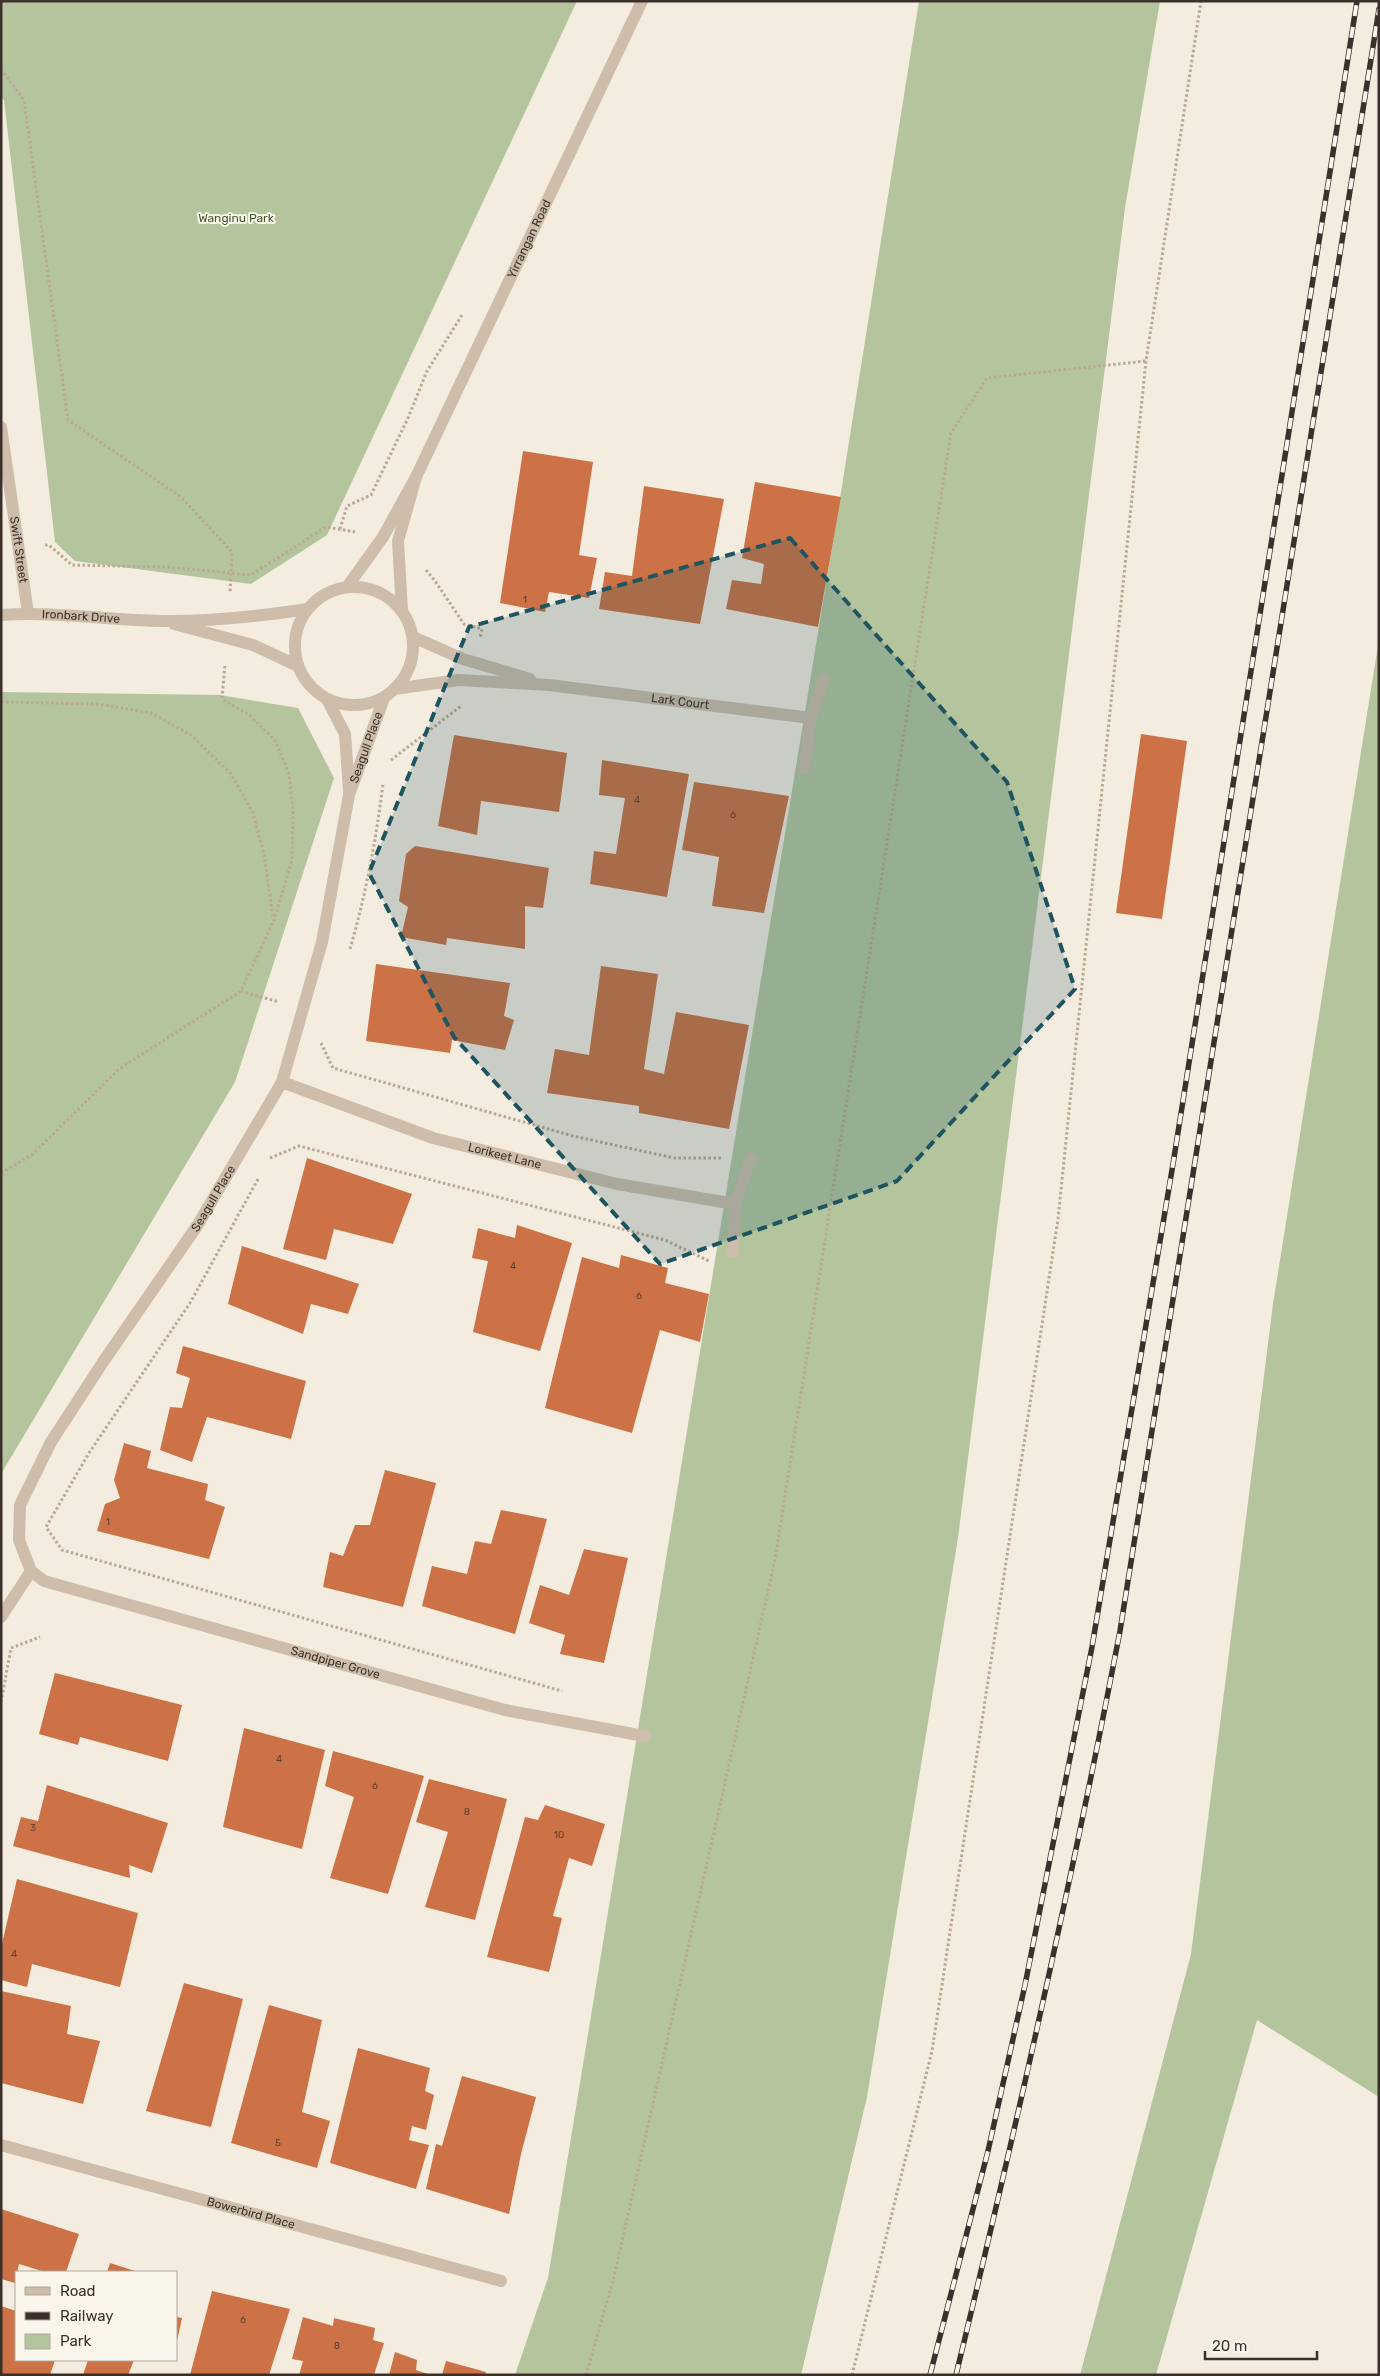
<svg xmlns="http://www.w3.org/2000/svg" width="1380" height="2376" font-family="Rubik,sans-serif">
  <style>
    .green { fill: #b4c59e }
    .building { fill: #cc7246 }
    .lines { fill: none; stroke-linecap: round; stroke-linejoin: round }
    .path { stroke: #baa894; stroke-width: 3; stroke-dasharray: 2.5 2.5; stroke-linecap: butt }
    .minor { stroke: #cdbdaa; stroke-width: 12 }
    .rail-casing { stroke: #3b312a; stroke-width: 5.5 }
    .rail { stroke: #fbf6ec; stroke-width: 4; stroke-dasharray: 11; stroke-linecap: butt }
    .minor-bridge { stroke: #cdbdaa; stroke-width: 12 }
    .marked { fill: #1d545f; fill-opacity: 0.2; stroke: #1d545f; stroke-width: 4; stroke-dasharray: 10 6; stroke-linejoin: round }
    .labels { text-anchor: middle; stroke-width: 4; stroke-linejoin: round; paint-order: stroke }
    .number-label { font-size: 10px; fill: #5f4131 }
    .park-label { font-size: 12px; fill: #455a2c; stroke: #fbf6ec }
    .street-label { font-size: 12px; fill: #3b312a; stroke: #fbf6ec }
  </style>
  <rect width="100%" height="100%" fill="#f4ecdf"/>
  <!-- green -->
  <path class="green" d="M1,1H577L327,535L251,584L75,561L55,542L4,100L1,97Z
    M919,1H1160L1125,208L958,1538L867,2097L801,2375H515L548,2278L842,486Z
    M1379,639V2097L1257,2020L1156,2375H1080L1191,1954L1273,1304Z
    M1,692L220,695L298,708L334,778L235,1082L1,1474Z"/>
  <!-- building -->
  <path class="building" d="M523,451L593,462L579,555L597,558L589,598L549,592L545,612L500,603Z
    M755,482L841,497L818,627L726,609L732,580L761,584L764,564L742,558Z
    M644,486L724,499L700,624L599,609L605,572L632,576Z
    M1141,734L1187,741L1162,919L1116,913Z
    M454,735L567,753L559,812L481,801L477,835L438,826Z
    M602,760L689,774L667,897L590,884L594,851L616,854L625,798L599,795Z
    M694,782L789,796L764,913L712,906L719,857L682,850Z
    M415,846L549,868L543,908L525,906V949L447,938L446,945L401,937L408,907L399,901L406,854Z
    M376,964L510,983L504,1016L514,1020L505,1050L452,1040L450,1053L366,1041Z
    M601,966L658,974L644,1069L664,1074L676,1012L749,1025L729,1129L639,1113V1106L547,1093L555,1049L589,1055Z
    M307,1158L412,1194L393,1244L334,1229L326,1260L283,1249Z
    M517,1225L572,1243L540,1351L473,1332L488,1261L472,1258L478,1228L515,1238Z
    M242,1246L359,1284L348,1314L311,1304L303,1334L228,1304Z
    M621,1255L668,1268L665,1283L709,1294L700,1342L660,1330L632,1433L545,1408L582,1257L619,1268Z
    M183,1346L306,1381L291,1439L207,1417L192,1462L160,1450L170,1407L182,1408L190,1378L176,1373Z
    M124,1443L151,1451L147,1468L208,1484L205,1500L225,1507L209,1559L97,1531L105,1504L120,1498L114,1480Z
    M385,1470L436,1483L403,1607L323,1587L330,1552L343,1556L355,1525H370Z
    M501,1510L547,1519L515,1634L422,1606L432,1566L467,1574L475,1541L491,1544Z
    M584,1549L628,1558L604,1663L560,1654L565,1635L529,1623L540,1585L569,1595Z
    M55,1673L182,1705L168,1761L80,1737L78,1745L39,1734Z
    M244,1728L325,1750L302,1849L223,1827Z
    M333,1751L424,1776L388,1894L330,1878L354,1797L325,1786Z
    M429,1779L507,1799L475,1920L425,1907L448,1832L416,1822Z
    M47,1785L168,1823L152,1873L129,1865L130,1878L13,1846L21,1817L38,1821Z
    M545,1805L605,1824L592,1866L569,1858L553,1916L562,1918L549,1972L487,1957L525,1817L538,1820Z
    M17,1879L138,1913L120,1987L32,1964L27,1987L1,1980V1948Z
    M184,1983L243,1999L211,2127L146,2111Z
    M1,1991L71,2006L67,2034L100,2041L83,2104L1,2083Z
    M269,2005L322,2020L302,2112L330,2121L317,2168L231,2143Z
    M358,2048L430,2068L425,2091L434,2095L426,2130L412,2126L409,2140L429,2145L416,2189L330,2163Z
    M462,2076L536,2097L521,2154L509,2214L426,2189L436,2144L442,2146Z
    M1,2209L79,2234L66,2272H45L19,2264L15,2283L1,2279Z
    M110,2263L138,2272H107Z
    M212,2291L290,2309L269,2375H190Z
    M1,2306L16,2311V2360H55L50,2375H1Z
    M176,2317L182,2318L177,2341H176Z
    M303,2317L333,2326L334,2318L375,2328L373,2340L384,2343L374,2375H299L303,2361L292,2359Z
    M395,2352L417,2360L416,2370L431,2375H389Z
    M88,2360H134L128,2375H83Z
    M446,2361L486,2372L485,2375H442Z"/>
  <g class="lines">
    <!-- path -->
    <path class="path" d="M1,69L24,100L68,420L181,497L232,552L230,593
      M340,529L347,506L371,495L408,418L427,371L462,315
      M45,545H49L72,565L167,567L251,575L326,527L356,532
      M426,570L435,581L464,624L482,629L480,638
      M1,702L99,704L151,713L191,735L231,774L253,813L264,854L273,917
      M391,760L461,706
      M350,949C366,894 376,840 383,784
      M241,991L279,1002
      M321,1043L333,1068L573,1136L674,1158H723
      M270,1158L299,1146L665,1240L709,1261
      M1,1173L33,1154L119,1069L241,991L274,920L292,860L293,811L289,774L275,740L248,714L222,699L225,664
      M258,1179L190,1303L89,1453L46,1527L62,1550L562,1691
      M1,1702L11,1648L40,1637
      M586,2375L614,2277L775,1560L951,433L987,378L1146,361
      M852,2375L932,2051L1058,1219L1146,361L1201,1"/>
    <!-- minor -->
    <g class="minor">
      <path id="s1" d="M1,427L28,613"/>
      <circle cx="354" cy="646" r="59"/>
      <path id="s2" d="M402,611L398,541L416,477L642,1"/>
      <path id="s3" d="M1,615C54,611 107,620 161,621C210,622 260,616 308,609"/>
      <path d="M174,624L253,645L298,666"/>
      <path d="M413,637L463,659L530,679"/>
      <path id="s4" d="M394,689L458,680L549,685L811,718"/>
      <path d="M327,699L345,734L349,790"/>
      <path d="M804,768L811,718L824,679"/>
      <path id="s5" d="M282,1082L433,1138L617,1184L735,1204"/>
      <path d="M733,1252L735,1204L751,1158"/>
      <path id="s6" d="M31,1571L19,1540L20,1505L51,1442L103,1362L197,1226L282,1082L322,942L349,795L384,698"/>
      <path id="s7" d="M31,1571L44,1581L505,1710L644,1736"/>
      <path d="M1,1617L31,1571"/>
      <path id="s8" d="M1,2145L501,2281"/>
    </g>
    <defs>
      <path id="rail" d="M930,2375L988,2151L1025,1985L1092,1647L1173,1164L1357,1
        M956,2375C1016,2128 1072,1881 1120,1631L1379,9"/>
    </defs>
    <!-- rail casing -->
    <use href="#rail" class="rail-casing"/>
    <!-- rail -->
    <use href="#rail" class="rail"/>
    <!-- minor-bridge -->
    <path class="minor-bridge" d="M347,587L383,537L416,477"/>
  </g>
  <!-- marked area -->
  <path class="marked" d="M790,538L1007,782L1075,989L897,1181L660,1264L454,1037L369,873L469,627Z"/>
  <g class="labels">
    <!-- number labels -->
    <g class="number-label">
      <text x="525" y="603">1</text>
      <text x="637" y="803">4</text>
      <text x="733" y="818">6</text>
      <text x="513" y="1269">4</text>
      <text x="639" y="1299">6</text>
      <text x="108" y="1525">1</text>
      <text x="279" y="1762">4</text>
      <text x="375" y="1789">6</text>
      <text x="467" y="1815">8</text>
      <text x="33" y="1831">3</text>
      <text x="559" y="1838">10</text>
      <text x="14" y="1957">4</text>
      <text x="278" y="2146">5</text>
      <text x="243" y="2323">6</text>
      <text x="337" y="2349">8</text>
    </g>
    <!-- park labels -->
    <g class="park-label">
      <text x="236" y="222">Wanginu Park</text>
    </g>
    <!-- street labels -->
    <g class="street-label">
      <text dy="4" stroke="none"><textPath href="#s2" startOffset="400">Yirrangan Road</textPath></text>
      <text dy="4" stroke="none"><textPath href="#s1" startOffset="124">Swift Street</textPath></text>
      <text dy="4" stroke="none"><textPath href="#s3" startOffset="80">Ironbark Drive</textPath></text>
      <text dy="4" stroke="none"><textPath href="#s4" startOffset="288">Lark Court</textPath></text>
      <text dy="4" stroke="none"><textPath href="#s6" startOffset="912">Seagull Place</textPath></text>
      <text dy="4" stroke="none"><textPath href="#s5" startOffset="235">Lorikeet Lane</textPath></text>
      <text dy="4" stroke="none"><textPath href="#s6" startOffset="431">Seagull Place</textPath></text>
      <text dy="4" stroke="none"><textPath href="#s7" startOffset="319">Sandpiper Grove</textPath></text>
      <text dy="4" stroke="none"><textPath href="#s8" startOffset="259">Bowerbird Place</textPath></text>
    </g>
  </g>
  <!-- border -->
  <rect width="1380" height="2376" fill="none" stroke="#3b312a" stroke-width="5"/>
  <!-- legend -->
  <rect x="15" y="2271" width="162" height="90" fill="#fbf6ec" stroke="#aea79e"/>
  <rect x="25" y="2287" width="25" height="8" fill="#cdbdaa" stroke="#aea79e"/>
  <text x="60" y="2296" font-size="15" fill="#3b312a">Road</text>
  <rect x="25" y="2312" width="25" height="8" fill="#3b312a" stroke="#aea79e"/>
  <text x="60" y="2321" font-size="15" fill="#3b312a">Railway</text>
  <rect x="25" y="2334" width="25" height="15" fill="#b4c59e" stroke="#aea79e"/>
  <text x="60" y="2346" font-size="15" fill="#3b312a">Park</text>
  <!-- scale -->
  <path d="M1205 2351v8h112v-8" fill="none" stroke="#3b312a" stroke-width="2.5"/>
  <text x="1212" y="2351" font-size="15" fill="#3b312a" stroke="#fbf6ec" stroke-width="4" paint-order="stroke">20 m</text>
</svg>
